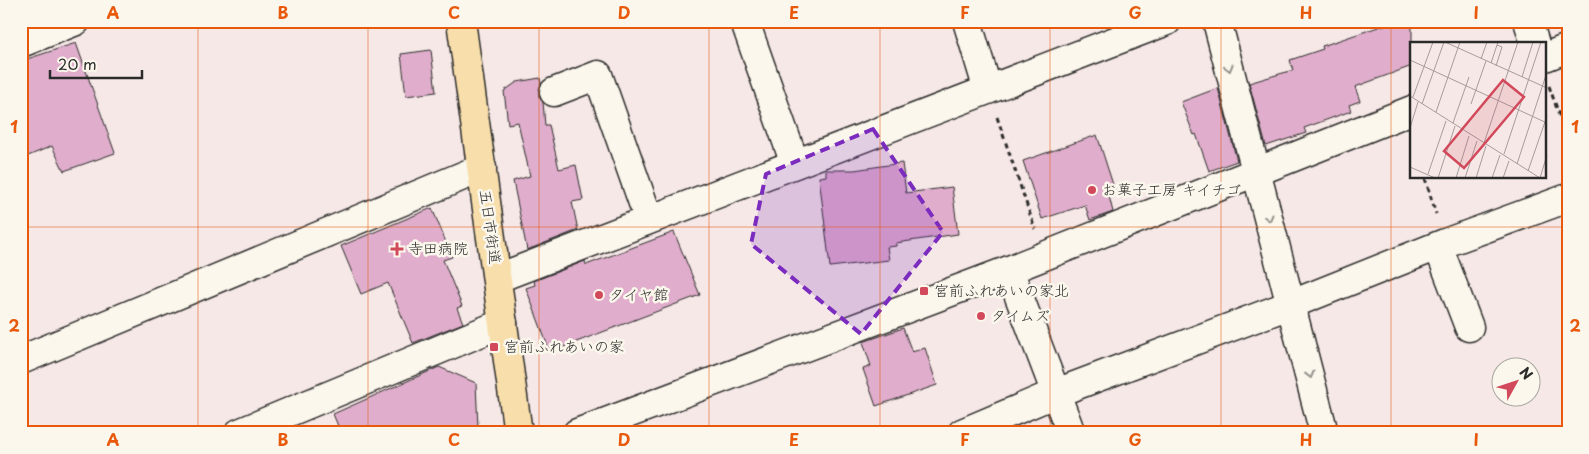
<svg xmlns="http://www.w3.org/2000/svg" width="1589" height="454" font-family="'Playpen Sans','Klee One',sans-serif">
  <style>
    .building { fill: #e0aecc; stroke: #2b2b2b }
    .lines { fill: none; stroke-linecap: round; stroke-linejoin: round }
    .minor-casing { stroke: #2b2b2b; stroke-width: 31 }
    .major-casing { stroke: #2b2b2b; stroke-width: 31 }
    .path { stroke: #2b2b2b; stroke-width: 3; stroke-dasharray: 5 4; stroke-linecap: butt }
    .minor { stroke: #fbf7ec; stroke-width: 28 }
    .major { stroke: #f8deab; stroke-width: 28 }
    .oneway { stroke: #93918c }
    .marked { fill: #7b2cbf; fill-opacity: 0.2; stroke: #7b2cbf; stroke-width: 4; stroke-dasharray: 10 6; stroke-linejoin: round }
    .grid { fill: none; stroke: #e8590c; stroke-width: 1; stroke-opacity: 0.55 }
    .poi-dot { fill: #d1495b; stroke: #fbf7ec; stroke-width: 2 }
    .labels { text-anchor: middle; stroke-width: 5; stroke-linejoin: round; paint-order: stroke }
    .poi-label { font-size: 15px; fill: #2b2b2b; stroke: #fbf7ec; text-anchor: start }
    .street-label { font-size: 15px; fill: #2b2b2b; stroke: #fbf7ec }
    .inset-road { fill: none; stroke: #a59c9b; stroke-width: 1 }
    .view { fill: #d1495b; fill-opacity: 0.15; stroke: #d1495b; stroke-width: 2.5 }
    .inset-edge { fill: none; stroke: #2b2b2b; stroke-width: 2.5 }
    .neatline { fill: none; stroke: #e8590c; stroke-width: 2 }
    .grid-label { font-size: 16px; text-anchor: middle; font-weight: bold; fill: #e8590c }
  </style>
  <rect width="100%" height="100%" fill="#f6e8e6"/>
  <filter id="ink" filterUnits="userSpaceOnUse"><feTurbulence type="fractalNoise" baseFrequency=".02" numOctaves="2"/><feDisplacementMap in="SourceGraphic" scale="10" xChannelSelector="R" yChannelSelector="G"/><feConvolveMatrix kernelMatrix="1 2 1 2 8 2 1 2 1" color-interpolation-filters="sRGB"/></filter>
  <g filter="url(#ink)">
    <!-- building -->
    <path class="building" d="M1396,21H1412V66L1355,87L1360,101L1349,105L1351,111L1304,128L1306,133L1266,146L1249,83L1293,70L1290,60L1323,49L1322,46Z
      M76,43L115,153L64,171L52,146L21,159V61Z
      M431,50L436,92L406,96L401,54Z
      M540,78L541,84L539,90V97L543,102L545,125H549L559,169L576,165L583,200L572,202L578,230L527,250L513,181L530,176L518,122L508,124L504,91L517,82Z
      M1218,88L1237,161L1209,171L1196,134L1194,135L1181,102Z
      M1097,135L1116,194L1109,196L1113,212L1090,220L1085,205L1042,219L1023,161Z
      M902,163L906,193L952,187L958,234L896,243V246L887,247L889,260L830,267L819,177L826,176V170H854Z
      M432,208L452,257L443,260L462,306L457,308L463,323L413,343L388,283L361,294L341,246Z
      M674,232L700,295L550,352L526,288L535,285L534,281L585,261L586,265Z
      M903,328L912,352L925,348L937,385L876,406L863,369L871,366L863,342Z
      M439,367L476,383L478,428L466,433H341L333,414Z"/>
    <g class="lines">
      <defs>
        <path id="minor" d="M967,21L988,90
          M1217,21L1324,433
          M1528,21L1535,44
          M745,22L795,164
          M21,43L76,21
          M1545,57L1568,48
          M554,92L598,75L649,220
          M1438,246L1469,327
          M1009,270L1071,433
          M498,278L1167,21
          M21,360L482,168
          M239,433L503,323
          M577,433L1009,270L1412,110
          M962,433L1056,393L1292,304L1445,243L1568,198"/>
        <path id="major" d="M461,21L518,433"/>
      </defs>
      <!-- minor casing -->
      <use href="#minor" class="minor-casing"/>
      <!-- major casing -->
      <use href="#major" class="major-casing"/>
      <!-- path -->
      <path class="path" d="M1549,86L1568,140
        M997,117L1035,229
        M1425,178L1436,214"/>
      <!-- minor -->
      <use href="#minor" class="minor"/>
      <!-- major -->
      <use href="#major" class="major"/>
    </g>
    <!-- one-way arrows -->
    <defs><path id="oneway-chevron" d="M-2-3.5L2.5 0L-2 3.5" fill="none" stroke-width="1.6" stroke-linecap="round" stroke-linejoin="round" transform="scale(1.25)"/></defs>
    <g class="oneway">
      <use href="#oneway-chevron" transform="translate(1229 68) rotate(75)"/>
      <use href="#oneway-chevron" transform="translate(1269 218) rotate(75)"/>
      <use href="#oneway-chevron" transform="translate(1310 375) rotate(76)"/>
    </g>
  </g>
  <!-- marked area -->
  <path class="marked" d="M873,129L943,232L861,334L751,244L766,174Z"/>
  <!-- grid -->
  <path class="grid" d="M198,21V433M368,21V433M539,21V433M709,21V433M880,21V433M1050,21V433M1221,21V433M1391,21V433M21,227H1568"/>
  <!-- markers -->
  <g class="poi-dot">
    <circle cx="1092" cy="190" r="5"/>
    <path d="M394.5 241.5h5v5h5v5h-5v5h-5v-5h-5v-5h5z"/>
    <rect x="919" y="286" width="10" height="10" rx="2.5"/>
    <circle cx="599" cy="295" r="5"/>
    <circle cx="981" cy="316" r="5"/>
    <rect x="489" y="342" width="10" height="10" rx="2.5"/>
  </g>
  <g class="labels">
    <!-- poi labels -->
    <g class="poi-label">
      <text x="1102" y="195">お菓子工房 キイチゴ</text>
      <text x="408" y="254">寺田病院</text>
      <text x="934" y="296">宮前ふれあいの家北</text>
      <text x="609" y="300">タイヤ館</text>
      <text x="991" y="321">タイムズ</text>
      <text x="504" y="352">宮前ふれあいの家</text>
    </g>
    <!-- street labels -->
    <g class="street-label">
      <text transform="translate(490 227) rotate(82)" y="5">五日市街道</text>
    </g>
  </g>
  <!-- overview -->
  <g transform="translate(1410 42)">
    <rect width="136" height="136" fill="#f6e8e6"/>
    <path class="inset-road" d="M35,0L137,46M71,17L77,0M0,18L137,81M81,21L88,0M86,24L92,5L87,3M112,35L123,0M0,54L130,136M3,55L23,0M12,62L34,0M61,62L76,19M26,70L50,0M43,81L59,35M0,86L8,60M74,101L108,0M94,112L131,0M107,122L137,30M0,125L25,136M118,129L137,74M18,132L36,79M28,136L45,84M46,136L59,94M55,136L67,99M66,136L76,104M82,136L90,113M93,136L99,119M130,136L137,113"/>
    <path class="view" d="M93,38L114,55L54,126L34,109Z"/>
    <rect width="136" height="136" class="inset-edge"/>
  </g>
  <!-- margin -->
  <rect width="1589" height="454" fill="none" stroke="#fbf7ec" stroke-width="55"/>
  <!-- north arrow -->
  <g transform="translate(1516 382) rotate(50)"><circle r="24" fill="#fbf7ec" stroke="#a8a59f"/>
  <path d="M0-4L9 19L0 12L-9 19Z" fill="#d1495b"/>
  <text y="-8" font-size="14" font-weight="bold" text-anchor="middle" fill="#2b2b2b">N</text>
  </g>
  <!-- scale -->
  <path d="M50 70v8h92v-8" fill="none" stroke="#2b2b2b" stroke-width="2.5"/>
  <text x="58" y="70" font-size="15" fill="#2b2b2b" stroke="#fbf7ec" stroke-width="4" paint-order="stroke">20 m</text>
  <rect x="28" y="28" width="1534" height="398" class="neatline"/>
  <g class="grid-label">
    <text x="113" y="19">A</text>
    <text x="283" y="19">B</text>
    <text x="454" y="19">C</text>
    <text x="624" y="19">D</text>
    <text x="794" y="19">E</text>
    <text x="965" y="19">F</text>
    <text x="1135" y="19">G</text>
    <text x="1306" y="19">H</text>
    <text x="1476" y="19">I</text>
    <text x="14" y="133">1</text>
    <text x="1575" y="133">1</text>
    <text x="14" y="332">2</text>
    <text x="1575" y="332">2</text>
    <text x="113" y="446">A</text>
    <text x="283" y="446">B</text>
    <text x="454" y="446">C</text>
    <text x="624" y="446">D</text>
    <text x="794" y="446">E</text>
    <text x="965" y="446">F</text>
    <text x="1135" y="446">G</text>
    <text x="1306" y="446">H</text>
    <text x="1476" y="446">I</text>
  </g>
</svg>
